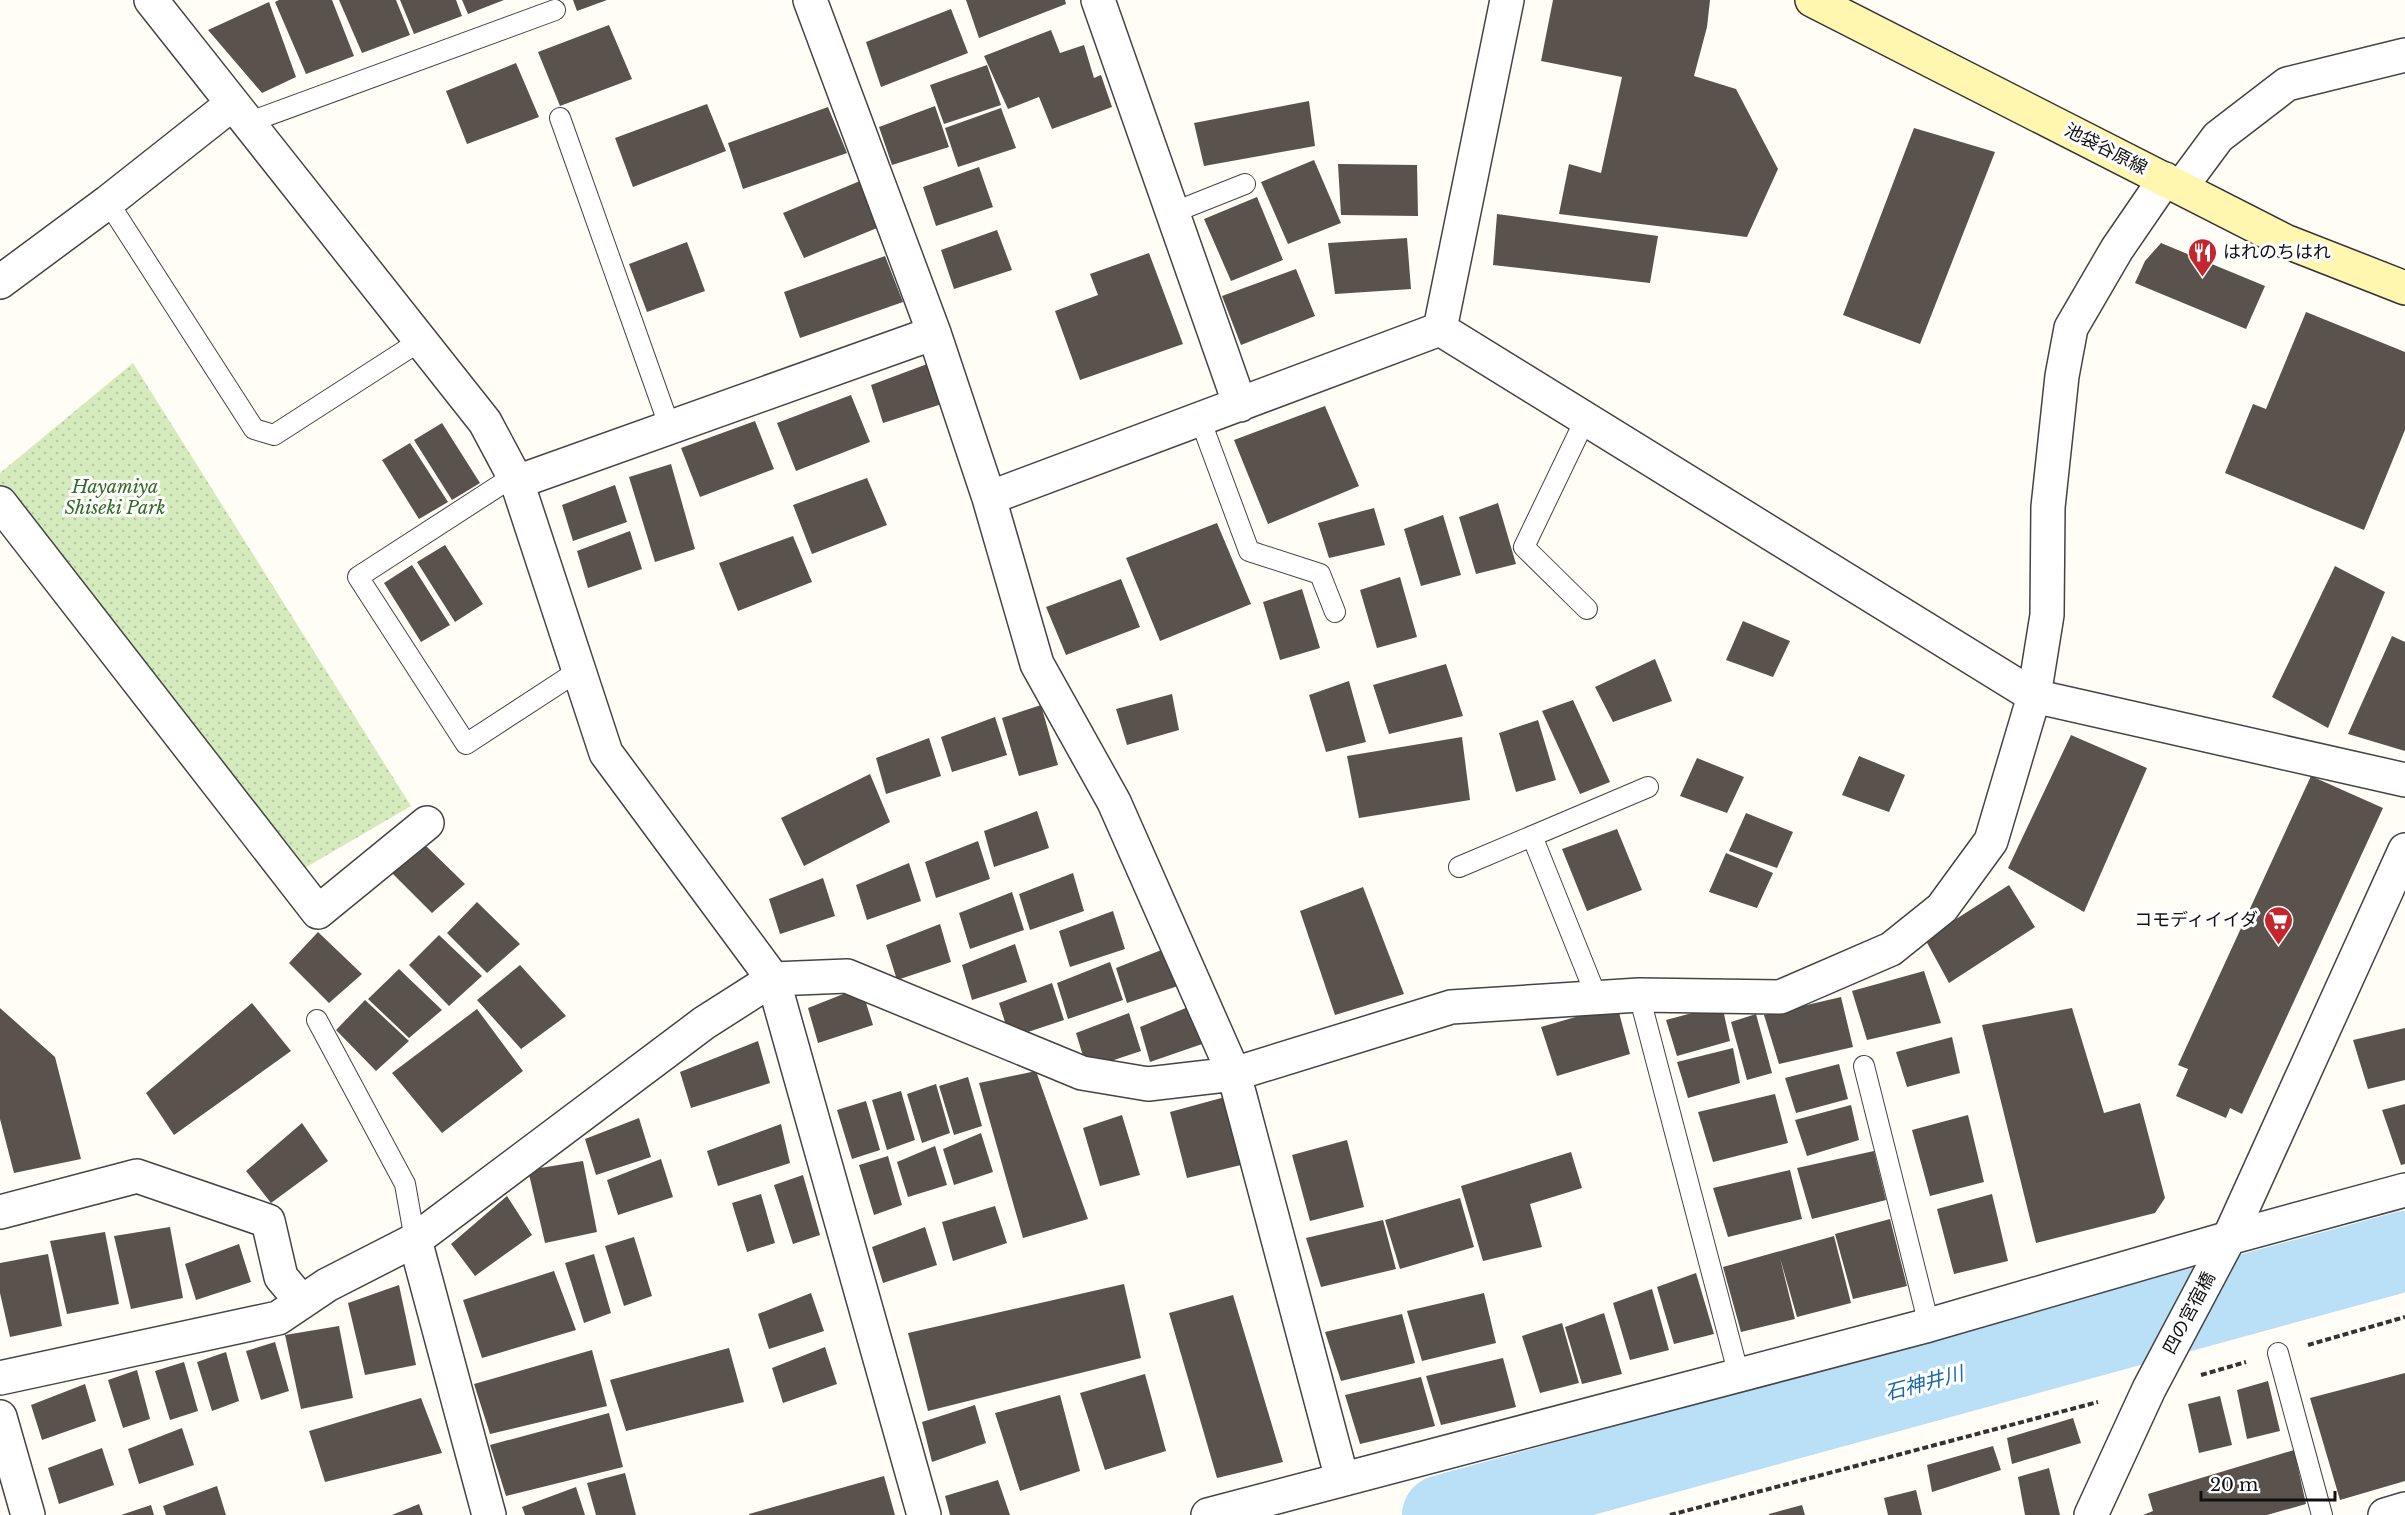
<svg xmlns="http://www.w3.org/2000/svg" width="2405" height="1515" font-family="'Libre Baskerville','Noto Sans JP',serif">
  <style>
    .grass { fill: url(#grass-dots) }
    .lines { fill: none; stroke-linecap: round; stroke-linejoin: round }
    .river { stroke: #b9e0f7; stroke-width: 80 }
    .building { fill: #5a524d }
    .service-casing { stroke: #444; stroke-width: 22 }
    .minor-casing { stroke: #444; stroke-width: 36 }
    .tertiary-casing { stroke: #444; stroke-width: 36 }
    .secondary-casing { stroke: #333; stroke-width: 36 }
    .path { stroke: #333; stroke-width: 4; stroke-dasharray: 6 3; stroke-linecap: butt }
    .service { stroke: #fff; stroke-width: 20 }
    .minor { stroke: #fff; stroke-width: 33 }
    .tertiary { stroke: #fff; stroke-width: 33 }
    .secondary { stroke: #fff6b0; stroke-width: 33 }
    .labels { text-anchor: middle; stroke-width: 6; stroke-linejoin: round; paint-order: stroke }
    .street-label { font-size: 18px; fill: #111; stroke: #fff }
    .poi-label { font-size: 18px; fill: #111; stroke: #fff; text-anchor: start }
    .park-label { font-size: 18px; font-style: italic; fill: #2f6b1f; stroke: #fff }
    .water-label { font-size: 20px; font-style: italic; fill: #1768a6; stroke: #fff }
  </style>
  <defs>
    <pattern id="grass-dots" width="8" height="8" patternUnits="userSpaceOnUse" patternTransform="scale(1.5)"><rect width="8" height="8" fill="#d5ebbd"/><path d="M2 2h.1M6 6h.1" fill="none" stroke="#b6c8a1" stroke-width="1.8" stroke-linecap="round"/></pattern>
  </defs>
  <rect width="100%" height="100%" fill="#fffdf5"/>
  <!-- grass -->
  <path class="grass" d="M133,363L411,806L298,872L0,491V473Z"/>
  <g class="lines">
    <!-- river -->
    <path class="river" d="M1442,1515L2405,1251"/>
  </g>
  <!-- building -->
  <path class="building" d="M279,0H332L354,56L306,74L275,2Z
    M339,0H396L410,35L362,53Z
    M400,0H456L462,16L414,34Z
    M462,0H504L468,14Z
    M573,0H607L577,11Z
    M966,0H1065L1066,4L979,38Z
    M1553,0H1710L1707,27L1694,76L1736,89L1778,169L1747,237L1559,214L1569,164L1601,173L1622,77L1541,61Z
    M269,2L296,77L262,93L208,30Z
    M951,9L968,53L881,87L866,42Z
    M609,25L632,79L560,106L538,52Z
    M1051,30L1060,53L1084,45L1094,78L1101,75L1112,107L1052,129L1039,97L1008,109L984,56Z
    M516,63L539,117L467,144L446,91Z
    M987,65L1001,105L944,124L930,85Z
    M1309,101L1315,146L1204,166L1194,123Z
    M707,104L726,151L633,187L615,138Z
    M935,106L949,147L892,165L879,127Z
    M828,107L847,153L743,189L728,143Z
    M1001,108L1016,148L958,167L945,128Z
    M1914,128L1995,152L1920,344L1843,315Z
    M1314,160L1341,223L1288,244L1261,182Z
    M1338,164L1417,165L1418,216L1341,215Z
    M979,167L993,207L936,226L923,187Z
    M860,181L877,228L804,258L783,213Z
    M1257,197L1283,260L1231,281L1204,219Z
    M1497,214L1658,236L1650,283L1493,265Z
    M997,230L1012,270L954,289L941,250Z
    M1407,238L1411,289L1335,294L1328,243Z
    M687,242L705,291L647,312L629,264Z
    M2161,243L2265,286L2246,329L2135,283L2145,261Z
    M1149,253L1183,344L1080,380L1055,311L1098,295L1090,274Z
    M885,256L903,302L800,338L784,292Z
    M1296,269L1315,316L1241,345L1222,296Z
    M2306,312L2405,352V430L2364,530L2225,473L2253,404L2266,409Z
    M930,363L945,403L883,423L871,385Z
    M851,395L870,442L796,471L777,423Z
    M1325,406L1359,486L1268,524L1234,440Z
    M755,421L774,469L700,497L681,448Z
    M442,423L480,483L452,500L414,440Z
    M410,443L448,502L419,519L382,460Z
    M671,464L695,549L655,562L629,477Z
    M867,478L887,525L812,554L793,505Z
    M615,485L627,522L573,541L562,505Z
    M1498,503L1516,564L1476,574L1459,517Z
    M1374,508L1385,545L1329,558L1318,523Z
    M1443,515L1461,575L1421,586L1404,529Z
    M1217,523L1251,604L1160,641L1126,558Z
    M630,531L642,569L588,588L577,551Z
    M793,536L812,582L738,611L719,563Z
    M445,545L483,604L455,622L417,562Z
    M412,565L450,625L421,642L384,583Z
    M2335,566L2385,592L2328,728L2272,697Z
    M1400,577L1417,637L1377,648L1360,590Z
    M1121,579L1140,627L1066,655L1046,607Z
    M1302,589L1320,648L1280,660L1263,602Z
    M1743,621L1790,641L1773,677L1726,660Z
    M2392,636L2405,642V751L2348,734Z
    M1655,659L1672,701L1613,722L1595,687Z
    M1446,664L1463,716L1389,734L1373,685Z
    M1349,681L1366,742L1326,752L1309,695Z
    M1172,694L1179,730L1127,745L1116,709Z
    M1573,700L1610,782L1580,794L1542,711Z
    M1041,705L1058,765L1019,776L1002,718Z
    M995,717L1007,755L952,772L941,737Z
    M1538,720L1556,780L1516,792L1499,733Z
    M2071,735L2147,768L2084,912L2008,868Z
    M1462,737L1470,800L1359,818L1347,756Z
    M929,738L941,776L886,794L876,758Z
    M1859,756L1905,775L1889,812L1842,795Z
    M1697,758L1744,777L1727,813L1680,796Z
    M870,774L890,822L804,866L781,818Z
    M2311,776L2383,808L2242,1114L2230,1108L2226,1118L2176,1096L2188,1069L2178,1065Z
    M1037,811L1049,848L994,867L984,831Z
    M1746,813L1793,832L1777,868L1729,851Z
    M1617,829L1642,890L1587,911L1562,849Z
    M978,841L990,879L936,898L925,862Z
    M422,842L465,884L432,913L392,873Z
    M1726,853L1773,873L1757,908L1709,892Z
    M909,863L921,901L867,920L856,885Z
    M1073,873L1084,911L1030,930L1019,894Z
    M823,878L835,916L780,934L769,899Z
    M2009,885L2035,927L1949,983L1925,939Z
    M1363,887L1404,994L1335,1015L1300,911Z
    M1012,892L1024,930L970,949L959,913Z
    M477,902L520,944L487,973L447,933Z
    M1113,911L1125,949L1070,967L1059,931Z
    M940,924L951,962L897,980L886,945Z
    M318,932L362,974L329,1003L289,963Z
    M439,935L482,976L449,1006L409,965Z
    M1015,944L1027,982L972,1000L962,965Z
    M1169,947L1181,985L1127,1003L1116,968Z
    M1110,962L1123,1000L1068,1019L1057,983Z
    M520,965L566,1016L521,1049L477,1000Z
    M399,969L442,1010L409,1038L368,999Z
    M1924,971L1941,1023L1867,1040L1852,991Z
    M1052,983L1064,1020L1010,1038L999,1003Z
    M861,987L873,1025L818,1043L808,1008Z
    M1841,997L1853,1047L1779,1064L1764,1015Z
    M365,1000L409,1041L376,1071L336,1030Z
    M252,1003L291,1051L174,1135L146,1093Z
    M1193,1005L1205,1043L1150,1062L1140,1027Z
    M1617,1005L1630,1054L1557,1076L1541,1027Z
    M1722,1005L1730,1041L1677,1056L1666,1020Z
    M0,1008L55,1057L81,1159L14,1173L0,1119Z
    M2072,1008L2104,1113L2140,1103L2165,1198L2155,1213L2036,1243L1982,1025Z
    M477,1009L523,1071L442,1133L392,1073Z
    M1129,1013L1141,1051L1087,1069L1076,1033Z
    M1756,1014L1772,1073L1747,1080L1731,1022Z
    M2405,1028V1080L2368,1089L2353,1040Z
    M1952,1037L1960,1073L1907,1087L1896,1052Z
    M758,1041L770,1083L691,1108L680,1072Z
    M1733,1048L1740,1083L1688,1098L1677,1062Z
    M1839,1064L1848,1099L1796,1113L1785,1078Z
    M1036,1071L1088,1219L1023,1238L979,1083Z
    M968,1077L982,1126L954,1135L939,1086Z
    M936,1084L950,1133L922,1143L907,1094Z
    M901,1091L915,1140L887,1150L872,1100Z
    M1775,1094L1788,1143L1713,1162L1698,1112Z
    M1225,1097L1241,1165L1187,1178L1170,1112Z
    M866,1101L880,1150L852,1159L837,1110Z
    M2405,1104V1164L2401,1165L2382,1110Z
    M1851,1105L1859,1140L1807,1156L1795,1120Z
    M1122,1115L1140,1175L1100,1186L1083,1128Z
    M1968,1115L1984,1182L1930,1196L1912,1130Z
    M639,1118L651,1157L596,1175L585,1139Z
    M302,1123L328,1161L271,1203L246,1171Z
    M781,1124L790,1163L718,1186L707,1151Z
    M981,1133L993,1172L954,1185L943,1149Z
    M1347,1140L1364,1207L1310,1221L1292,1155Z
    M935,1146L947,1185L908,1197L897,1162Z
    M1874,1151L1886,1200L1812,1219L1797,1168Z
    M1571,1152L1582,1188L1530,1204L1542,1247L1483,1261L1461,1186Z
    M888,1156L902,1205L874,1215L859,1165Z
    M661,1159L673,1197L618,1215L607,1180Z
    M583,1161L597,1232L545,1243L528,1170Z
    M1790,1170L1802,1219L1728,1237L1713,1188Z
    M803,1175L820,1235L793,1244L774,1185Z
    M761,1194L775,1243L747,1252L732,1203Z
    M1992,1194L2008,1261L1954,1274L1937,1209Z
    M507,1196L532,1235L475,1276L451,1244Z
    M1460,1198L1474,1247L1400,1269L1385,1220Z
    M995,1206L1007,1243L953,1261L942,1222Z
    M1890,1219L1907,1286L1853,1299L1835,1234Z
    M1383,1220L1396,1269L1321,1287L1306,1238Z
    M170,1227L183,1298L131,1309L114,1236Z
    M925,1227L937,1265L883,1283L872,1247Z
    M105,1232L119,1304L67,1314L50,1241Z
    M1834,1236L1851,1303L1797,1317L1780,1258L1795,1319L1741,1332L1723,1267Z
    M634,1237L652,1296L624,1306L605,1246Z
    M239,1244L251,1282L196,1300L185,1264Z
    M48,1254L62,1326L10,1337L0,1293V1263Z
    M594,1254L611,1313L584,1323L565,1263Z
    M554,1271L576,1330L482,1358L463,1300Z
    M1696,1273L1714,1334L1674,1344L1657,1287Z
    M1124,1284L1141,1358L928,1411L908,1333Z
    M399,1285L416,1365L365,1375L348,1303Z
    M1652,1289L1669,1350L1630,1360L1613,1303Z
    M811,1293L824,1331L769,1349L758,1314Z
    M1484,1293L1496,1343L1422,1361L1407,1311Z
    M1233,1295L1283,1462L1217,1478L1169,1313Z
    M1604,1313L1622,1374L1582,1384L1565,1327Z
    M1402,1314L1415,1363L1341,1381L1325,1332Z
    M1562,1323L1579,1383L1540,1393L1522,1336Z
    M339,1326L353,1398L301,1409L285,1335Z
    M275,1342L289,1391L261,1400L246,1351Z
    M825,1347L837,1384L783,1403L772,1368Z
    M729,1348L744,1402L626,1431L610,1380Z
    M592,1350L607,1406L490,1434L474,1384Z
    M226,1352L239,1401L212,1411L197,1362Z
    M1503,1358L1516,1407L1441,1425L1426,1376Z
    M184,1362L198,1411L170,1420L155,1371Z
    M137,1370L150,1419L123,1428L108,1380Z
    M2405,1373V1481L2340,1500L2310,1398Z
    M1145,1374L1166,1451L1105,1470L1080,1393Z
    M1421,1377L1435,1426L1360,1444L1345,1395Z
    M2268,1381L2280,1431L2247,1439L2237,1390Z
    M85,1384L96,1421L42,1440L31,1405Z
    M1060,1395L1080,1471L1020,1491L995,1413Z
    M2220,1396L2232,1445L2199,1453L2188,1404Z
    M421,1398L442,1453L325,1482L309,1431Z
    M975,1405L986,1443L932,1462L922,1422Z
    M609,1413L623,1467L506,1496L490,1445Z
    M2073,1418L2081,1443L2012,1464L2007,1438Z
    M182,1428L194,1465L139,1484L128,1449Z
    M1993,1446L2001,1470L1932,1492L1927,1465Z
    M102,1448L114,1485L59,1504L48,1468Z
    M2294,1450L2306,1504L2267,1515H2143L2153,1511L2148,1494Z
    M2049,1468L2060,1515H2025L2018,1477Z
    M625,1473L636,1515H596L587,1483Z
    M884,1476L895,1515H749V1514Z
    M998,1480L1010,1515H950L945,1496Z
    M217,1486L226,1515H166L163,1506Z
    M576,1487L585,1515H525L522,1507Z
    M1916,1490L1922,1515H1888L1884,1498Z
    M419,1504L423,1515H392Z
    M151,1505L154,1515H121Z
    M1802,1505L1805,1515H1769V1514Z"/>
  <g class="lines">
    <defs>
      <path id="service" d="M560,118L670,428
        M247,123L555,10
        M108,202L254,429L274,435L420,341
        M1172,213L1245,184
        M1200,419L1249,551L1320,574L1335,612
        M1585,420L1524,547L1587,609
        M514,476L358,577L466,744L578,671
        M1532,836L1597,998
        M1459,867L1648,787
        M1639,995L1739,1376
        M317,1020L405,1184L415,1240
        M1864,1066L1929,1325
        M2278,1353L2322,1515"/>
      <path id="minor" d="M151,0L485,422L517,482L606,753L773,979L924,1515
        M810,0L934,333L989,498L1037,664L1114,802L1234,1074L1342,1479
        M1098,0L1240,405
        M2181,187L2218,137L2287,84L2405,55
        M0,282L108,202L232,104
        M1440,329L2034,696L2405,780
        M517,482L934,333
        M989,498L1440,329L1507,0
        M0,503L318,912L427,823
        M0,1212L137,1176L268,1221L281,1277L302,1302
        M415,1240L489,1515
        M0,1378L278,1318L327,1285L415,1240L704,1023L773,979L847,976L1082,1073L1148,1084L1234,1074L1451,1007L1639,995L1780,997L1891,949L1942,908L1991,841L2034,696L2047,615L2048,507L2062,376L2071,328L2117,249L2165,179
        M0,1417L28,1515
        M1208,1515L1929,1325L2229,1238L2405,1190
        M2385,1515L2405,1509"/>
      <path id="tertiary" d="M2091,1515L2149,1389L2229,1238L2405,850"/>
      <path id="secondary" d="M1812,0L2285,241L2405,288"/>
    </defs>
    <!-- service casing -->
    <use href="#service" class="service-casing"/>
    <!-- minor casing -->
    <use href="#minor" class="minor-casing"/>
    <!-- tertiary casing -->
    <use href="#tertiary" class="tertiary-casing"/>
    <!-- secondary casing -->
    <use href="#secondary" class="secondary-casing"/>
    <!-- path -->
    <path class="path" d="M2308,1345L2405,1317
      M2201,1375L2246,1362
      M1670,1515L2098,1402"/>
    <!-- service -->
    <use href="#service" class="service"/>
    <!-- minor -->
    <use href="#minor" class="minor"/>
    <!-- tertiary -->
    <use href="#tertiary" class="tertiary"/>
    <!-- secondary -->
    <use href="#secondary" class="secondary"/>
  </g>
  <!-- icons -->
  <defs>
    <symbol id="restaurant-pin" viewBox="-11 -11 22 30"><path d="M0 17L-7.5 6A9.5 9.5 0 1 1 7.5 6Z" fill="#c4262e" stroke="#fff"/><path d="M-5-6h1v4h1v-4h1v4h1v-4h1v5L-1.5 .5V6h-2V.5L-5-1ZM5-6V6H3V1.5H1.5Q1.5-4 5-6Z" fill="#fff"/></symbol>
    <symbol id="supermarket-pin" viewBox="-11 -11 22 30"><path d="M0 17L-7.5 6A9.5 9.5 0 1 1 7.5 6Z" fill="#c4262e" stroke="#fff"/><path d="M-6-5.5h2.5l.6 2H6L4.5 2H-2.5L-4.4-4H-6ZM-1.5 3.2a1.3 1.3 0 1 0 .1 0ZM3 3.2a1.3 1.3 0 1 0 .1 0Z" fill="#fff"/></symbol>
  </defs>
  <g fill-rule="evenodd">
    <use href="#restaurant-pin" x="2186" y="236" width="33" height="45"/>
    <use href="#supermarket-pin" x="2262" y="904" width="33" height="45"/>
  </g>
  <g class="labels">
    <!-- street labels -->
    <g class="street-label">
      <text transform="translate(2106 149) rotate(27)" y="6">池袋谷原線</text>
      <text transform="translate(2189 1313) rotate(-62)" y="6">四の宮宿橋</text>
    </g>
    <!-- poi labels -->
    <g class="poi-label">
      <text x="2223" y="258">はれのちはれ</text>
      <text x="2258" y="926" text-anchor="end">コモディイイダ</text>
    </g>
    <!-- park labels -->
    <g class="park-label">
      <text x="115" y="493">Hayamiya<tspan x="115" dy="21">Shiseki Park</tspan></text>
    </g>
    <!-- water labels -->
    <g class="water-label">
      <text transform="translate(1924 1383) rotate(-15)" y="7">石神井川</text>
    </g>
  </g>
  <!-- scale -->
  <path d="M2201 1491v9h134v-9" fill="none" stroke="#111111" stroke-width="3"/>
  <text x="2210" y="1491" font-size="18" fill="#111111" stroke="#ffffff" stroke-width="4.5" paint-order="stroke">20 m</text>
</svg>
